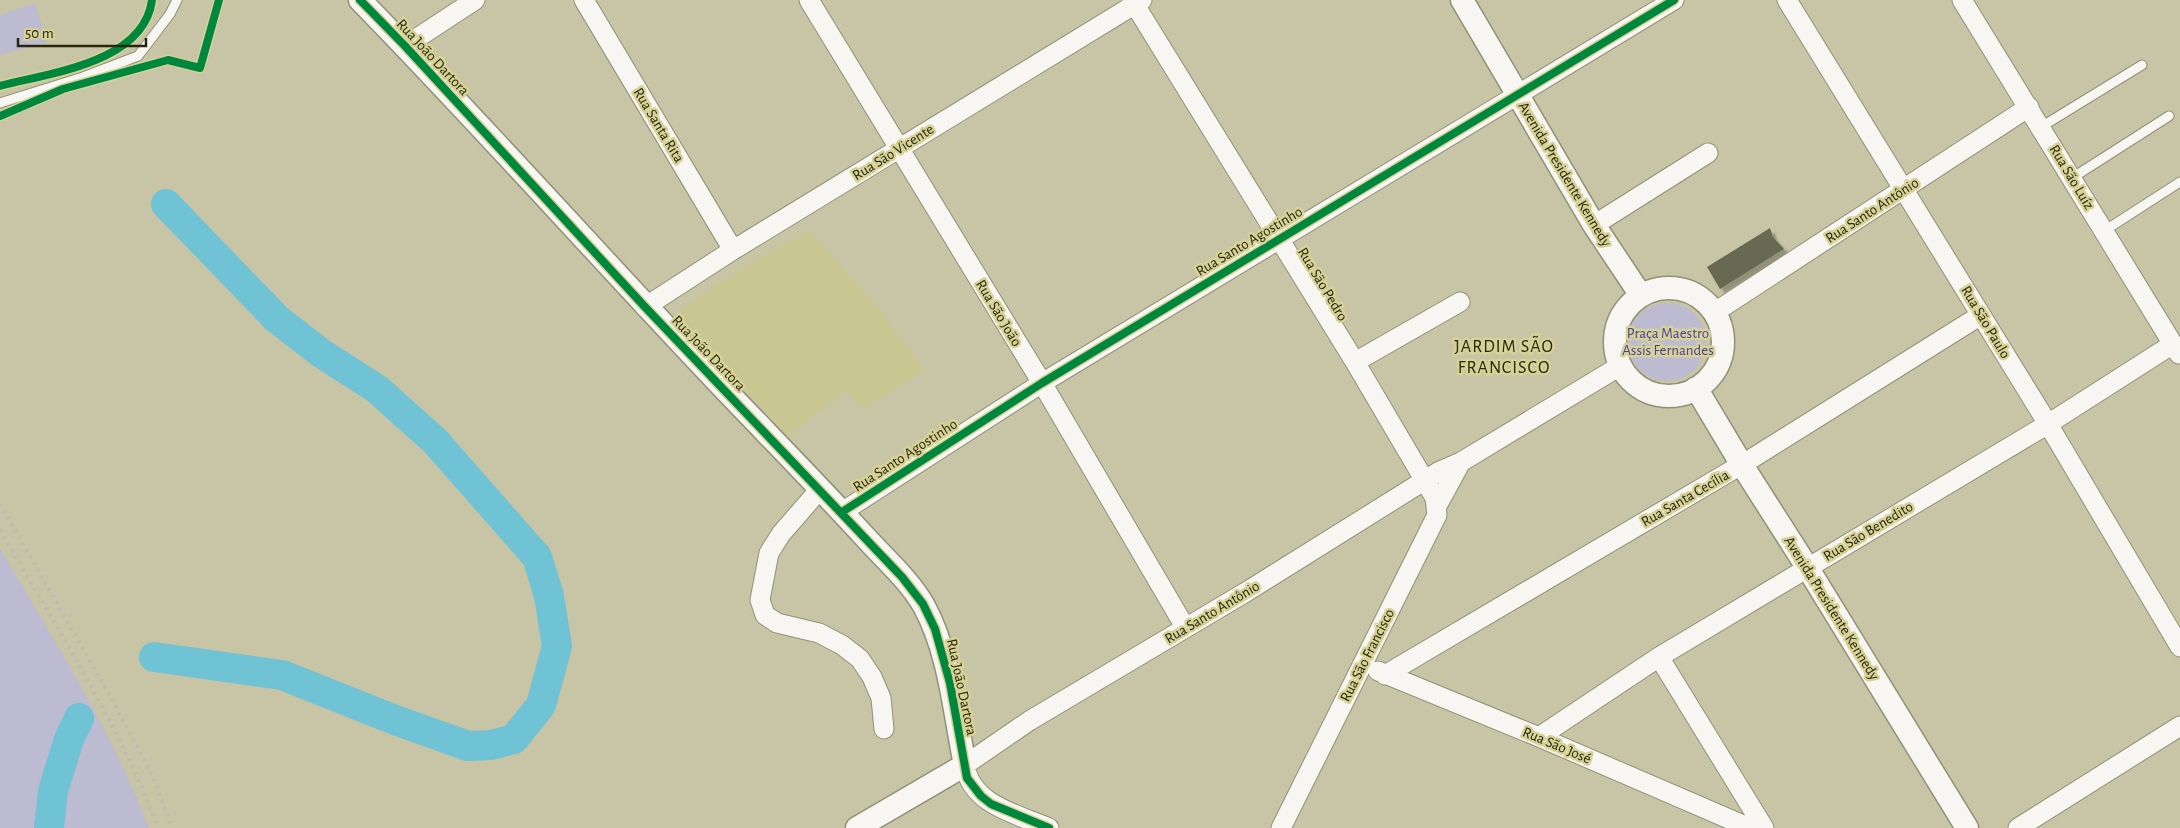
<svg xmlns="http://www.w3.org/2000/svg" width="2180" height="828" font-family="'Alegreya Sans',sans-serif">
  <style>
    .built { fill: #c9c692 }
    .green { fill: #bdbbd2 }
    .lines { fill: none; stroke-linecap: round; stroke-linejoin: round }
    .river { stroke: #70c2d5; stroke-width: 30 }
    .building { fill: #686953; filter: url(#shadow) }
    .service-casing { stroke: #929177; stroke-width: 11 }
    .minor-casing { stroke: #929177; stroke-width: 21 }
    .tertiary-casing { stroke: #929177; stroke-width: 25 }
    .service { stroke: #f7f6f2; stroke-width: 9 }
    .minor { stroke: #f7f6f2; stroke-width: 19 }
    .tertiary { stroke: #f7f6f2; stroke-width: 22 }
    .rail { stroke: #bbbbb2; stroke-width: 4; stroke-dasharray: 2.5 5; stroke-linecap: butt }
    .cycleway-casing { stroke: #d6d296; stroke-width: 11 }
    .cycleway { stroke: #00873e; stroke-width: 8 }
    .labels { text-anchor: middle; stroke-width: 5; stroke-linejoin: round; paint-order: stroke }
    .street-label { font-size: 15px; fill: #28260e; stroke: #d6d296 }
    .park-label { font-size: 15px; fill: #4b3e9e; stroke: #d6d296 }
    .quarter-label { font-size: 18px; letter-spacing: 1px; fill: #28260e; stroke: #d6d296 }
  </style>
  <defs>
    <filter id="shadow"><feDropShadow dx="4.5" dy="4.5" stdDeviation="1" flood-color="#0004"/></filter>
  </defs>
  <rect width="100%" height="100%" fill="#c7c5a5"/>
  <!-- built -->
  <path class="built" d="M810,231L879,309L924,370L863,409L847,391L787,436L683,320L679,310L750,264Z"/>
  <!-- green -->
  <path class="green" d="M35,3L47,42L0,55V15Z
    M1628 342a39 39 0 1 1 78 0a39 39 0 1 1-78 0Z
    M0,548C53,639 111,729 149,828H0Z"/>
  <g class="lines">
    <!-- river -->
    <path class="river" d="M154,657L282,675L395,720L468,746L491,745L514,739L541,705L557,646L549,596L537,557L435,441L377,389L321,353L277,319L166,204
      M49,828L53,791L69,739L79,718"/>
  </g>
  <!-- building -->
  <path class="building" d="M1770,228L1773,237L1784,249L1720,289L1707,267Z"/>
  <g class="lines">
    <defs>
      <path id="service" d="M0,103L83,77L138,56L170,14L177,0
        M2041,127L2142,65
        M2072,178L2169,116
        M2104,231L2180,182"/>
      <path id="minor" d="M584,0L733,250
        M809,0L1042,383L1185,627
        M1132,0L1355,362L1435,498L1437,515L1281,828
        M1787,0L2048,424L2180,647
        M1962,0L2179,354
        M405,46L475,0
        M1594,225L1708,153
        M645,307L733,250L1142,0
        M1715,312L2029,107
        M1355,362L1460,302
        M820,489L781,534L769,553L760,600L765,615L777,623L819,633L842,645L860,659L872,677L881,698L884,729
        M1437,506L1461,462
        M842,512L1042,383L1674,0
        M1659,657L1764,828
        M1378,671L1539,737L1750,828
        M1385,675L1751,459L1981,315
        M1539,737L1659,657L2048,424L2173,344
        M1049,828C1017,814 971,805 965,765L1029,721L1246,592L1438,472L1461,462L1620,366
        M2018,828L2180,726"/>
      <path id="tertiary" d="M360,0C487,130 607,266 732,397C777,444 822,490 866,538C885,559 910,581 924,606C950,654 954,712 965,765L857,828
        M1462,0L1594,225L1640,294
        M1615 342a54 54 0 1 1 108 0a54 54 0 1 1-108 0Z
        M1696,388L1742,465L1807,567L1967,828"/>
    </defs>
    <!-- service casing -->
    <use href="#service" class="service-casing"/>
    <!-- minor casing -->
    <use href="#minor" class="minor-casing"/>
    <!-- tertiary casing -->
    <use href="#tertiary" class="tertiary-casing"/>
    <!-- service -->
    <use href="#service" class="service"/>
    <!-- minor -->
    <use href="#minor" class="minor"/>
    <!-- tertiary -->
    <use href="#tertiary" class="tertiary"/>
    <!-- rail -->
    <path class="rail" d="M0,504L113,701L152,775L172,828
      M0,530C56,627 119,723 158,828"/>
    <defs>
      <path id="cycleway" d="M360,0L405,46L645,307L902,577L923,604L935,629L950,683L967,778L981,796L991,804L1049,828
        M0,86C49,73 144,63 152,0
        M0,116L63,89L168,60L200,68L219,0
        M842,512L1042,383L1674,0"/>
    </defs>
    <!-- cycleway casing -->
    <use href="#cycleway" class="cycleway-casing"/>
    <!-- cycleway -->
    <use href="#cycleway" class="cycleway"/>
  </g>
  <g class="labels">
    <!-- street labels -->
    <g class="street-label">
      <text transform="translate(433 57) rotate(47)" y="5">Rua João Dartora</text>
      <text transform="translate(659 125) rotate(59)" y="5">Rua Santa Rita</text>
      <text transform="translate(893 152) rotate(-32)" y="5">Rua São Vicente</text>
      <text transform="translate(1565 174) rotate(59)" y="5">Avenida Presidente Kennedy</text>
      <text transform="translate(2072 177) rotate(59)" y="5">Rua São Luíz</text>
      <text transform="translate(1872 210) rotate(-33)" y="5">Rua Santo Antônio</text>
      <text transform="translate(1249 241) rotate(-31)" y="5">Rua Santo Agostinho</text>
      <text transform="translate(1323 284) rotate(59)" y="5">Rua São Pedro</text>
      <text transform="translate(999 313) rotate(59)" y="5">Rua São João</text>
      <text transform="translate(1986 322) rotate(59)" y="5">Rua São Paulo</text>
      <text transform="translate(709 353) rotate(46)" y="5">Rua João Dartora</text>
      <text transform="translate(905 455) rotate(-33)" y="5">Rua Santo Agostinho</text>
      <text transform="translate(1685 498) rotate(-30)" y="5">Rua Santa Cecília</text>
      <text transform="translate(1868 531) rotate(-31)" y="5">Rua São Benedito</text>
      <text transform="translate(1832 608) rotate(58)" y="5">Avenida Presidente Kennedy</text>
      <text transform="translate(1212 612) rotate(-31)" y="5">Rua Santo Antônio</text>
      <text transform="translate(1367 655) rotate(-63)" y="5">Rua São Francisco</text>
      <text transform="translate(962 687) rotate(78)" y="5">Rua João Dartora</text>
      <text transform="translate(1557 745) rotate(23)" y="5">Rua São José</text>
    </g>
    <!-- park labels -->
    <g class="park-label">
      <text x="1668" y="338">Praça Maestro<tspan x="1668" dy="17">Assis Fernandes</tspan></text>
    </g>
    <!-- quarter labels -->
    <g class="quarter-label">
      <text x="1504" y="352">JARDIM SÃO<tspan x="1504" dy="21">FRANCISCO</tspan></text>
    </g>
  </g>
  <!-- scale -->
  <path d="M18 38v8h128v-8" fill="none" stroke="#28260e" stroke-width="2.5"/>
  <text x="25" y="38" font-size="15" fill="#28260e" stroke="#d6d296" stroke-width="4" paint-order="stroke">50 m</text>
</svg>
